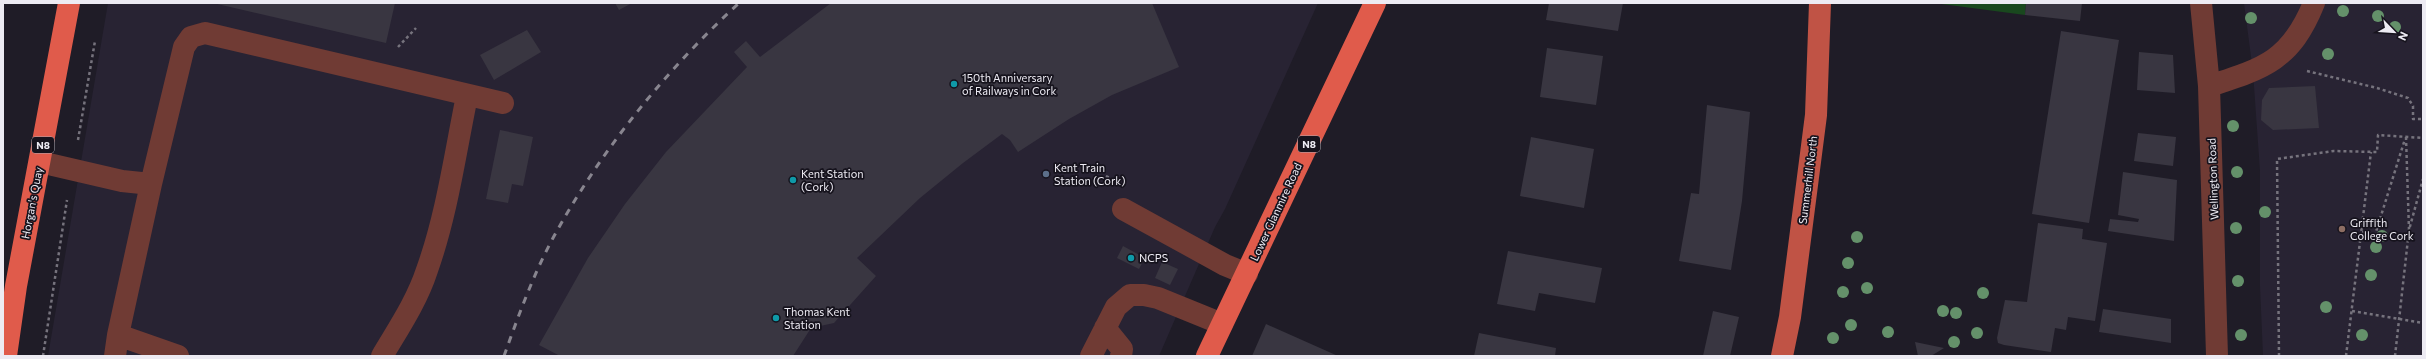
<svg xmlns="http://www.w3.org/2000/svg" width="2426" height="359" font-family="Commissioner,sans-serif">
  <style>
    .built { fill: #282333 }
    .green { fill: #19481e }
    .building { fill: #393641 }
    .lines { fill: none; stroke-linecap: round; stroke-linejoin: round }
    .path { stroke: #76737d; stroke-width: 2.5; stroke-dasharray: 3 3; stroke-linecap: butt }
    .minor { stroke: #703b34; stroke-width: 22 }
    .major { stroke: #c05345; stroke-width: 22 }
    .highway { stroke: #e05b4b; stroke-width: 22 }
    .rail { stroke: #88858f; stroke-width: 3; stroke-dasharray: 7 7; stroke-linecap: butt }
    .tree { fill: #64916a }
    .culture-dot { fill: #0f9aa8; stroke: #16131d; stroke-width: 1.5 }
    .service-dot { fill: #5c6f8a; stroke: #16131d; stroke-width: 1.5 }
    .education-dot { fill: #8d6e63; stroke: #16131d; stroke-width: 1.5 }
    .labels { text-anchor: middle; stroke-width: 3.5; stroke-linejoin: round; paint-order: stroke }
    .shield { fill: #16131d; stroke: #acaab3; stroke-width: 1 }
    .shield-label { font-size: 10px; font-weight: bold; fill: #edebf3 }
    .poi-label { font-size: 11px; fill: #edebf3; stroke: #16131d; text-anchor: start }
    .street-label { font-size: 11px; fill: #edebf3; stroke: #16131d }
  </style>
  <rect width="100%" height="100%" fill="#1f1c27"/>
  <!-- built -->
  <path class="built" d="M108,3H1318L1225,209L1215,227L1159,356H48Z
    M2244,3H2423V356H2263L2260,286V171L2253,72Z"/>
  <!-- green -->
  <path class="green" d="M1934,3H2026L2025,15Z"/>
  <!-- building -->
  <path class="building" d="M213,3H395L386,43Z
    M615,3H632L619,10Z
    M831,3H1152L1179,67L1112,95L1069,119L1018,152L1010,140L1002,134L963,163L920,198L857,258L876,276L834,323L811,328L793,356H560L539,345L588,258L625,204L666,152L747,67L734,52L746,41L760,57Z
    M1549,3H1623L1618,31L1546,20Z
    M2026,3H2082L2080,21L2025,15Z
    M527,30L541,52L494,80L480,55Z
    M2061,31L2119,40L2089,223L2032,214Z
    M1547,48L1603,56L1596,105L1540,97Z
    M2139,52L2173,55L2175,93L2137,90Z
    M2315,86L2319,128L2273,130L2261,120L2262,100L2269,88Z
    M1707,105L1750,112L1742,201L1731,270L1679,261L1691,193L1699,194Z
    M500,130L533,137L523,186L512,184L508,203L486,199Z
    M2138,133L2176,137L2173,166L2134,161Z
    M1531,137L1594,149L1584,208L1520,196Z
    M2123,172L2177,180L2174,241L2108,231L2110,219L2138,222L2139,219L2118,215Z
    M2038,223L2083,229L2082,239L2107,243L2095,321L2068,317L2066,330L2055,328L2051,352L2004,345L1998,343L1997,338L2005,300L2027,302Z
    M1123,246L1145,258L1139,269L1117,258Z
    M1508,251L1602,268L1595,303L1539,293L1535,311L1497,304Z
    M1162,262L1178,269L1170,285L1155,278Z
    M2103,309L2171,319V343L2099,332Z
    M1713,311L1739,317L1730,356H1703Z
    M1266,324L1338,356H1252Z
    M1479,333L1556,348L1555,356H1474Z
    M1915,342L1944,348L1931,356H1918Z"/>
  <g class="lines">
    <!-- path -->
    <path class="path" d="M398,47L416,28
      M2307,71L2377,88L2408,98L2413,106V119H2423
      M2406,137L2409,230L2423,179
      M78,140L95,41
      M1106,176L1114,180
      M2362,232L2375,235L2405,139
      M2352,311L2423,323
      M43,356L67,200
      M2279,356L2277,159L2334,151L2377,152L2378,135L2423,138
      M2346,356L2371,152
      M2395,356L2409,230"/>
    <!-- minor -->
    <path class="minor" d="M2201,3L2209,86L2217,356
      M2209,86C2265,68 2291,60 2314,3
      M40,162L122,181L151,184
      M1123,209L1225,265L1247,274
      M1105,328L1122,349L1121,356
      M115,356L118,335
      M178,356L118,335L151,184L184,47L191,37L205,33L503,103
      M382,356C398,329 417,301 427,270C447,214 455,154 467,96
      M1091,356L1116,307L1130,295H1144L1158,298L1222,324"/>
    <!-- major -->
    <path class="major" d="M1782,356L1790,317L1816,115L1820,3"/>
    <!-- highway -->
    <path class="highway" d="M6,356L16,286L69,3
      M1207,356L1375,3"/>
    <!-- rail -->
    <path class="rail" d="M504,356C518,317 533,275 553,238C601,150 665,71 739,3"/>
  </g>
  <!-- trees -->
  <g class="tree">
    <circle cx="2343" cy="11" r="6"/>
    <circle cx="2378" cy="16" r="6"/>
    <circle cx="2251" cy="18" r="6"/>
    <circle cx="2395" cy="27" r="6"/>
    <circle cx="2328" cy="54" r="6"/>
    <circle cx="2233" cy="126" r="6"/>
    <circle cx="2237" cy="172" r="6"/>
    <circle cx="2265" cy="212" r="6"/>
    <circle cx="2236" cy="228" r="6"/>
    <circle cx="2382" cy="236" r="6"/>
    <circle cx="1857" cy="237" r="6"/>
    <circle cx="2376" cy="247" r="6"/>
    <circle cx="1848" cy="263" r="6"/>
    <circle cx="2371" cy="275" r="6"/>
    <circle cx="2238" cy="281" r="6"/>
    <circle cx="1867" cy="288" r="6"/>
    <circle cx="1843" cy="292" r="6"/>
    <circle cx="1983" cy="293" r="6"/>
    <circle cx="2326" cy="307" r="6"/>
    <circle cx="1943" cy="311" r="6"/>
    <circle cx="1956" cy="313" r="6"/>
    <circle cx="1851" cy="325" r="6"/>
    <circle cx="1888" cy="332" r="6"/>
    <circle cx="1977" cy="333" r="6"/>
    <circle cx="2241" cy="335" r="6"/>
    <circle cx="2362" cy="335" r="6"/>
    <circle cx="1833" cy="338" r="6"/>
    <circle cx="1954" cy="342" r="6"/>
  </g>
  <!-- markers -->
  <g class="culture-dot">
    <circle cx="954" cy="84" r="4"/>
    <circle cx="793" cy="180" r="4"/>
    <circle cx="1131" cy="258" r="4"/>
    <circle cx="776" cy="318" r="4"/>
  </g>
  <circle class="service-dot" cx="1046" cy="174" r="4"/>
  <circle class="education-dot" cx="2342" cy="229" r="4"/>
  <g class="labels">
    <!-- shield labels -->
    <g class="shield">
      <rect x="1298" y="136" width="22" height="16" rx="3"/>
      <rect x="32" y="137" width="22" height="16" rx="3"/>
    </g>
    <g class="shield-label">
      <text x="1309" y="148">N8</text>
      <text x="43" y="149">N8</text>
    </g>
    <!-- poi labels -->
    <g class="poi-label">
      <text x="962" y="82">150th Anniversary<tspan x="962" dy="13">of Railways in Cork</tspan></text>
      <text x="1054" y="172">Kent Train<tspan x="1054" dy="13">Station (Cork)</tspan></text>
      <text x="801" y="178">Kent Station<tspan x="801" dy="13">(Cork)</tspan></text>
      <text x="2350" y="227">Griffith<tspan x="2350" dy="13">College Cork</tspan></text>
      <text x="1139" y="262">NCPS</text>
      <text x="784" y="316">Thomas Kent<tspan x="784" dy="13">Station</tspan></text>
    </g>
    <!-- street labels -->
    <g class="street-label">
      <text transform="translate(2213 179) rotate(-92)" y="4">Wellington Road</text>
      <text transform="translate(1808 180) rotate(-83)" y="4">Summerhill North</text>
      <text transform="translate(32 203) rotate(-79)" y="4">Horgan's Quay</text>
      <text transform="translate(1276 212) rotate(-65)" y="4">Lower Glanmire Road</text>
    </g>
  </g>
  <!-- border -->
  <rect width="2426" height="359" fill="none" stroke="#edebf3" stroke-width="8"/>
  <!-- north arrow -->
  <g transform="translate(2394 32) rotate(115)" stroke="#16131d" stroke-width="3" paint-order="stroke">
  <path d="M0-3L7 15L0 10L-7 15Z" fill="#edebf3"/>
  <text y="-6" font-size="11" font-weight="bold" text-anchor="middle" fill="#edebf3">N</text>
  </g>
</svg>
